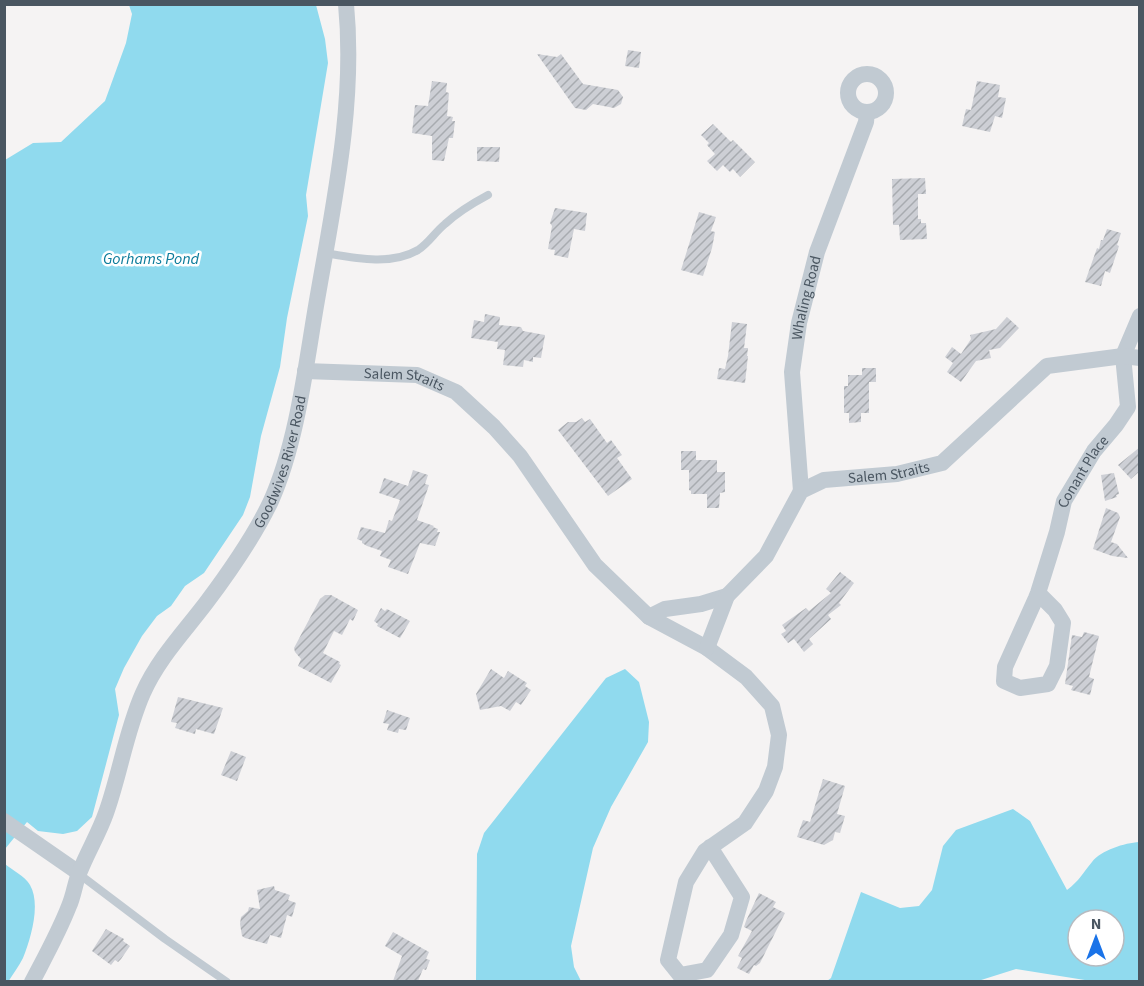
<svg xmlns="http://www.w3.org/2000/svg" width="1144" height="986" font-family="'Source Sans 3',sans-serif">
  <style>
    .water { fill: #90daee; fill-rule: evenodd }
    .building { fill: url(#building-hatch) }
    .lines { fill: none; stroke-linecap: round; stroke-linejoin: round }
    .lane { stroke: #c1cad2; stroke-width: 8 }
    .street { stroke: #c1cad2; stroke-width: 16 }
    .labels { text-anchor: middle; stroke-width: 5; stroke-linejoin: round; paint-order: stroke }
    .street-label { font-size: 15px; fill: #4a5661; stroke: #fff }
    .water-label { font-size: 16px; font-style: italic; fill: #0c7c9b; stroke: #fff }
  </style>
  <defs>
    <pattern id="building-hatch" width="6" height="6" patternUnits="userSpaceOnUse" patternTransform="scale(1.5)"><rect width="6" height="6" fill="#cdcfd5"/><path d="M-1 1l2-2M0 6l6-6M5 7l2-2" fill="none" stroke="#a8abb0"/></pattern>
  </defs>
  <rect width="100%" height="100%" fill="#f5f3f3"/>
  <!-- water -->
  <path class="water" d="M129,5H316L325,39L328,63L306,195L308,216L287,318L280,367L261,436L250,497L243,515L204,573L185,586L171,606L157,616L142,636L124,668L115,689L119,715L92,817L77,831L63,834L38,831L27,822L5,849V160L33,143L61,142L105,101L126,43L132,14Z
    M625,669L639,682L649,722L648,742L611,807L593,848L571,946L574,967L581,981H476L477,854L484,833L606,678Z
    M1013,809L1030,821L1067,890C1080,880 1082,874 1092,862C1101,850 1125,843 1139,842V981H1091L1016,969L978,981H827L831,978L861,892L900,908L919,906L932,890L943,846L956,830ZM1078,920H1114V956H1078Z
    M5,864C12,870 25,876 30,885C41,904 31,938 23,958C19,966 13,974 8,982L4,981Z"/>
  <!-- building -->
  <path class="building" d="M628,50L641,52L639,68L625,66Z
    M537,54L557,57L561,54L583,84L618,90L623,97L621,104L614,108L593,104L586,110L575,108Z
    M432,81L447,83L446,92L449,93L447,116L453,117L452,121H455L453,138H449L444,161L432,160V136L412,133L415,105L428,106Z
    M977,81L1000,85L998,97L1006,98L1002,118L995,116L990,132L962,126L966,109L971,110Z
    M713,124L731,142L733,140L755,162L740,177L733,169L730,172L723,165L717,171L707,161L715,154L707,145L709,143L701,135Z
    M477,147H500L499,162L477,161Z
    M925,178L926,194H918V219H921V223H926L927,239L900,240L899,225H893L892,179Z
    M555,208L587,213L585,231L574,229L568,258L554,255L555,250L548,249L552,226L550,223Z
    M699,212L716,217L711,231L715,232L712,248L703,276L681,270Z
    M1107,229L1121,233L1117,245L1119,246L1110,273L1105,271L1101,286L1085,282L1097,248L1099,249L1101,240H1103Z
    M485,314L500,317L499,325L521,327L523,331L545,335L541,358L533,357V362L524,360L523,367L503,365L505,350L497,349L498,342L471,338L474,320L484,322Z
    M1007,317L1019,328L1000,348L989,350L991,358L976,361L961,382L947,372L953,363L945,357L952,347L961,354L971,339L970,335L996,329Z
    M732,322L747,324L744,348H748L747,356H748L745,383L717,379L719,368L725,369L728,356Z
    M862,368H876V382H869V413H861V422L849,423V413H844V386H848V375H862Z
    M582,418L585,422L590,419L607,443L611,440L622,455L617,458L632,479L608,496L558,430L568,422H576Z
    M1140,447V471L1131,479L1118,465Z
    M681,451H696V460H717V472H725V492L720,493L719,508H707V494H691V491L689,490V470H681Z
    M413,470L428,475L425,484L429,485L417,520L434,526L433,527L438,529L437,532H440L435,546L420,543L408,574L388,567L391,560L380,556L382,551L367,546L362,543V541L357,539L361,527L385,533L389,520L392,521L400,500L379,493L384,478L408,486Z
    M1114,473L1119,494L1116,495L1117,497L1105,501L1101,475Z
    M1106,508L1118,513L1120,517L1111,542L1117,544L1128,558L1112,556L1093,549Z
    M840,572L854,583L839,603L841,605L828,615L831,619L809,639L813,644L804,652L794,639L788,643L781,634L786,631L782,625L806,608L809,611L831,593L826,589Z
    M325,595H331L358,610L353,621L350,619L342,635L334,631L323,653L340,662L339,664L341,665L331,683L298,666L301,659L295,652L294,648L320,599Z
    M381,608L385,611L387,609L410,621L400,638L377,626L378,624L374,621Z
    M1084,632L1099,636L1089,677L1094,679L1090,695L1071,690L1073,686L1065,684L1072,635L1082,637Z
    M491,669L504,678L508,671L527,683L525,686L531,690L521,705L516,702L510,711L501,706L480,710L476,694Z
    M178,697L223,708L214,734L196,729L195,734L175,728L177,723L171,722Z
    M387,710L410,718L406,730L399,729L398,733L387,730L389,724L383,723Z
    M231,751L246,757L237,781L221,775Z
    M823,779L845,786L837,814L845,816L840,833L835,832L833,840L824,845L797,837L803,820L810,822Z
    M274,886L275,890L290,895L288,900L296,903L292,917L287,915L281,938L270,935L267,944L245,938L242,936L240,924L241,917L248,911L249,907L260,909L257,890Z
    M759,893L776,902L773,907L785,913L760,963L756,966L754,965L749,974L737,968L742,958L738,956L752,931L744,927L746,921Z
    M106,929L124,939L123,941L130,946L121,959L118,962L115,960L111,965L92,951Z
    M393,932L429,952L426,959L430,960L426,970L423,969L418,981H393L402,956L385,946Z"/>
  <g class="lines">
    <!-- lane -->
    <path class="lane" d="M325,253C354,258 391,266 418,250C429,243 435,232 445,224C458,212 473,203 488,195
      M79,874L165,939L227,982"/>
    <!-- street -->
    <g class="street">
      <circle cx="867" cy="93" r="19"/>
      <path id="s1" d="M305,371L417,375L456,392L494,427L520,456L595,565L649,617L707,648L746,677L772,706L779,735L775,767L766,791L745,823L705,851L686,882L668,960L680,975L707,970L731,935L742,897L710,847"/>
      <path id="s2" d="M801,491L792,372L799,323L817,252L866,122L867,112"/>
      <path id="s3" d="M1038,593L1055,610L1063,623L1057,666L1048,684L1020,688L1004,681L1005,667L1036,598L1038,593L1057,532L1064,501L1094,451L1116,425L1128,407L1123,356L1140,316"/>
      <path d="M649,617L665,609L701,604L727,596"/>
      <path id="s4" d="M707,648L727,596L766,556L801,491L824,480L897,474L942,463L1047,366L1123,356L1140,358"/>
      <path d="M4,821L79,873"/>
      <path id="s5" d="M32,982C45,957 59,932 69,906C74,895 75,882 80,871C88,851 99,833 106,813C120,774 126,731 143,693C158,659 184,632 206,603C230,571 254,537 271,501C296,445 305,372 315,312C332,211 356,107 346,4"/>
    </g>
  </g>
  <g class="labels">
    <!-- street labels -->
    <g class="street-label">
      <text dy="5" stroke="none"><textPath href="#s2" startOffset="195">Whaling Road</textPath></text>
      <text dy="5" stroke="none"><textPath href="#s1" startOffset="100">Salem Straits</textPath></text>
      <text dy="5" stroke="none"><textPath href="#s5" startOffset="582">Goodwives River Road</textPath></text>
      <text dy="5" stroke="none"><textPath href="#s4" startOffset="276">Salem Straits</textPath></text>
      <text dy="5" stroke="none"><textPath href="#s3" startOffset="374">Conant Place</textPath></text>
    </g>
    <!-- water labels -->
    <g class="water-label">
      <text x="151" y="264">Gorhams Pond</text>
    </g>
  </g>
  <!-- border -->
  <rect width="1144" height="986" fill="none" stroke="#4a5661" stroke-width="12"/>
  <!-- north arrow -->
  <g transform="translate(1096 938)"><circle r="28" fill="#ffffff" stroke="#b7bbc0" stroke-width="1.5"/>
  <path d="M0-4.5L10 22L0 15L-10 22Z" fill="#1a73e8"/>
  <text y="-9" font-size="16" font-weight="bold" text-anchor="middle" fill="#4a5661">N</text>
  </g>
</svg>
